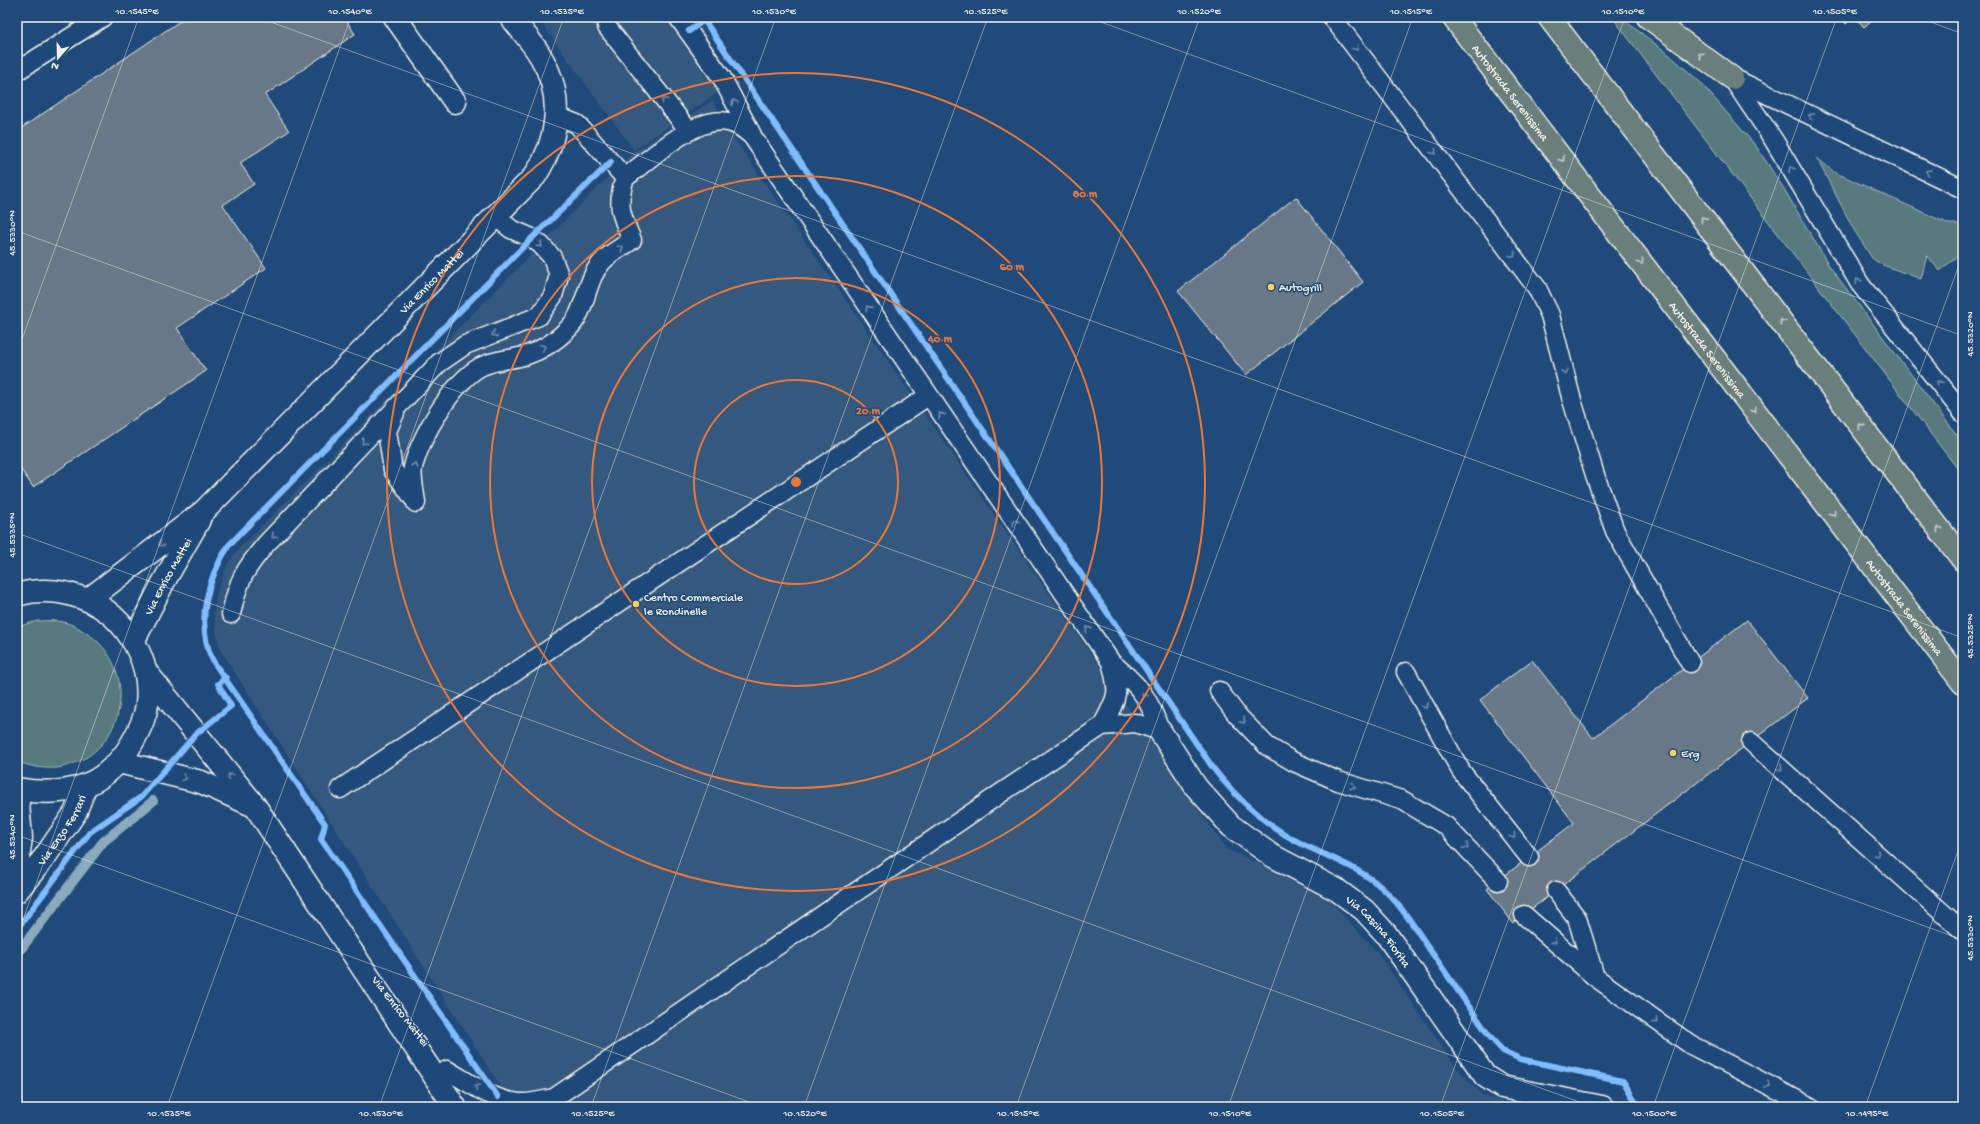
<svg xmlns="http://www.w3.org/2000/svg" width="1980" height="1124" font-family="'Gochi Hand',sans-serif">
  <style>
    .built { fill: #35587e }
    .grass { fill: #587a7f; stroke: #a6b6b4 }
    .lines { fill: none; stroke-linecap: round; stroke-linejoin: round }
    .stream { stroke: #8aaabd; stroke-width: 10 }
    .building { fill: #677887; stroke: #f4f1e8 }
    .service-casing { stroke: #f4f1e8; stroke-width: 21 }
    .minor-casing { stroke: #f4f1e8; stroke-width: 25 }
    .motorway-casing { stroke: #f4f1e8; stroke-width: 25 }
    .service { stroke: #1f4a7a; stroke-width: 18 }
    .minor { stroke: #1f4a7a; stroke-width: 22 }
    .motorway { stroke: #6b7f7c; stroke-width: 22 }
    .cycleway-casing { stroke: #1f4a7a; stroke-width: 8 }
    .cycleway { stroke: #80bcff; stroke-width: 6 }
    .oneway { stroke: #748da6 }
    .oneway2 { stroke: #cbcfc8 }
    .ticks { fill: none; stroke: #f4f1e8; stroke-width: 1; stroke-opacity: 0.45 }
    .ring { fill: none; stroke: #ea7738; stroke-width: 2 }
    .poi-dot { fill: #ffd166; stroke: #1f4a7a; stroke-width: 1.5 }
    .labels { text-anchor: middle; stroke-width: 3; stroke-linejoin: round; paint-order: stroke }
    .street-label { font-size: 12px; fill: #f4f1e8; stroke: #1f4a7a }
    .poi-label { font-size: 12px; fill: #f4f1e8; stroke: #1f4a7a; text-anchor: start }
    .centre { fill: #ea7738; stroke: #1f4a7a; stroke-width: 2 }
    .ring-label { font-size: 12px; text-anchor: middle; font-weight: bold; fill: #ea7738; stroke: #1f4a7a; stroke-width: 3; stroke-linejoin: round; paint-order: stroke }
    .neatline { fill: none; stroke: #f4f1e8; stroke-width: 1.5 }
    .ticks-label { font-size: 10px; text-anchor: middle; fill: #f4f1e8 }
  </style>
  <rect width="100%" height="100%" fill="#1f4a7a"/>
  <filter id="ink" filterUnits="userSpaceOnUse"><feTurbulence type="fractalNoise" baseFrequency=".025" numOctaves="2"/><feDisplacementMap in="SourceGraphic" scale="8" xChannelSelector="R" yChannelSelector="G"/><feConvolveMatrix kernelMatrix="1 2 1 2 8 2 1 2 1" color-interpolation-filters="sRGB"/></filter>
  <g filter="url(#ink)">
    <!-- built -->
    <path class="built" d="M537,17H694L736,80L634,150Z
      M713,100L728,130L1226,849L1302,882L1332,903L1378,953L1456,1067L1482,1095L1520,1107H514L221,651L216,631L214,613L216,595L227,565L237,551L631,154Z"/>
    <!-- grass -->
    <path class="grass" d="M1612,17H1619L1624,20L1666,52L1700,82L1756,146L1784,189L1830,267L1963,443V476Z
      M1816,157L1834,172L1949,224H1963V251L1940,271L1927,256L1921,279L1880,264L1872,258L1854,230Z
      M37,621C43,621 51,620 58,621C69,622 79,628 88,634C132,663 130,729 87,757C78,762 67,767 56,768C42,769 30,766 17,762V627Z"/>
    <g class="lines">
      <!-- stream -->
      <path class="stream" d="M17,954L103,842L153,801"/>
    </g>
    <!-- building -->
    <path class="building" d="M186,17H344L355,34L265,95L289,131L240,163L254,184L223,205L266,268L177,328L206,371L33,487L17,464V131Z
      M1840,17H1853L1846,24Z
      M1855,17H1875L1864,27Z
      M1296,197L1363,282L1246,375L1178,291Z
      M1747,620L1808,698L1513,923L1487,889L1574,823L1480,700L1532,660L1593,738Z"/>
    <g class="lines">
      <defs>
        <path id="service" d="M678,17L722,78L752,135
          M1332,17L1537,288L1550,315L1571,397L1595,475L1615,531L1690,663
          M607,27L689,131
          M17,71L103,17
          M1732,78L1773,139L1860,284L1963,413
          M1733,78L1963,189
          M557,116L577,124L625,178C650,159 696,115 728,122C738,124 745,130 752,136L1111,662C1138,685 1149,696 1160,731
          M395,413L387,431L393,470L416,502
          M416,503C415,492 411,477 413,467C421,436 452,383 480,367C495,359 512,360 527,355C542,350 557,340 568,329C587,311 585,280 602,262C610,253 623,247 632,240C621,216 616,204 625,178
          M231,614C238,581 244,570 266,544L439,363L465,345L539,316L553,296L559,275L552,257L541,245L532,238L511,229L496,217
          M1406,672L1461,771L1529,857
          M1219,691L1237,715L1267,746L1294,762L1338,781L1402,800L1446,826L1498,881
          M1102,726C1118,696 1120,694 1111,662
          M1751,742L1963,931
          M340,789L928,396
          M1556,891L1577,918L1595,977
          M1524,915L1595,977L1691,1045L1811,1107
          M447,1070C470,1083 496,1103 523,1103C533,1103 544,1100 554,1098
          M547,1107L554,1098L1007,789L1102,726L1135,723L1160,731"/>
        <g id="minor">
          <path d="M395,17L455,102"/>
          <path d="M17,595C37,589 56,590 76,596C122,609 152,657 147,704C145,721 136,737 127,751C117,765 103,778 86,785C63,794 40,793 17,789"/>
          <path id="s1" d="M89,599L203,512L535,176C559,139 564,96 541,57C533,43 521,30 511,17"/>
          <path id="s2" d="M134,640L163,583L199,520"/>
          <path d="M146,672L255,806L455,1107"/>
          <path id="s3" d="M1160,731L1196,787L1231,826L1271,855L1337,890L1364,910L1386,934L1485,1076L1502,1087L1602,1107"/>
          <path d="M119,762L201,782L250,804"/>
          <path d="M17,792L21,838L17,865"/>
          <path id="s4" d="M17,891L44,858L75,813L86,785"/>
        </g>
        <g id="motorway">
          <path id="s5" d="M1453,17L1963,683"/>
          <path d="M1549,17L1963,560"/>
          <path d="M1648,17L1732,78"/>
        </g>
      </defs>
      <!-- service casing -->
      <use href="#service" class="service-casing"/>
      <!-- minor casing -->
      <use href="#minor" class="minor-casing"/>
      <!-- motorway casing -->
      <use href="#motorway" class="motorway-casing"/>
      <!-- service -->
      <use href="#service" class="service"/>
      <!-- minor -->
      <use href="#minor" class="minor"/>
      <!-- motorway -->
      <use href="#motorway" class="motorway"/>
      <defs>
        <path id="cycleway" d="M689,31L704,20L1213,768C1238,800 1266,826 1302,844C1327,856 1352,865 1375,882C1398,900 1414,926 1430,950C1450,979 1470,1008 1490,1037L1503,1051L1520,1059L1623,1081L1639,1107
          M17,929L90,832L141,797L196,734L231,706L218,684L226,678
          M498,1097L321,839L325,824L213,661C195,623 207,579 229,545L532,238L611,162"/>
      </defs>
      <!-- cycleway casing -->
      <use href="#cycleway" class="cycleway-casing"/>
      <!-- cycleway -->
      <use href="#cycleway" class="cycleway"/>
    </g>
    <!-- one-way arrows -->
    <defs><path id="oneway-chevron" d="M-2-3.5L2.5 0L-2 3.5" fill="none" stroke-width="1.6" stroke-linecap="round" stroke-linejoin="round"/></defs>
    <g class="oneway">
      <use href="#oneway-chevron" transform="translate(1356 48) rotate(53)"/>
      <use href="#oneway-chevron" transform="translate(664 100) rotate(-128)"/>
      <use href="#oneway-chevron" transform="translate(734 102) rotate(-118)"/>
      <use href="#oneway-chevron" transform="translate(1811 116) rotate(-154)"/>
      <use href="#oneway-chevron" transform="translate(1434 152) rotate(53)"/>
      <use href="#oneway-chevron" transform="translate(1791 169) rotate(-121)"/>
      <use href="#oneway-chevron" transform="translate(1928 172) rotate(-154)"/>
      <use href="#oneway-chevron" transform="translate(540 245) rotate(42)"/>
      <use href="#oneway-chevron" transform="translate(621 248) rotate(-35)"/>
      <use href="#oneway-chevron" transform="translate(1513 255) rotate(53)"/>
      <use href="#oneway-chevron" transform="translate(1858 281) rotate(-123)"/>
      <use href="#oneway-chevron" transform="translate(868 308) rotate(-124)"/>
      <use href="#oneway-chevron" transform="translate(494 334) rotate(158)"/>
      <use href="#oneway-chevron" transform="translate(543 347) rotate(-26)"/>
      <use href="#oneway-chevron" transform="translate(1565 372) rotate(76)"/>
      <use href="#oneway-chevron" transform="translate(1939 383) rotate(-129)"/>
      <use href="#oneway-chevron" transform="translate(941 415) rotate(-125)"/>
      <use href="#oneway-chevron" transform="translate(364 442) rotate(134)"/>
      <use href="#oneway-chevron" transform="translate(415 465) rotate(-74)"/>
      <use href="#oneway-chevron" transform="translate(1015 522) rotate(-125)"/>
      <use href="#oneway-chevron" transform="translate(274 536) rotate(134)"/>
      <use href="#oneway-chevron" transform="translate(161 544) rotate(143)"/>
      <use href="#oneway-chevron" transform="translate(1088 629) rotate(-125)"/>
      <use href="#oneway-chevron" transform="translate(1144 696) rotate(-124)"/>
      <use href="#oneway-chevron" transform="translate(1425 706) rotate(61)"/>
      <use href="#oneway-chevron" transform="translate(1243 721) rotate(45)"/>
      <use href="#oneway-chevron" transform="translate(1780 768) rotate(42)"/>
      <use href="#oneway-chevron" transform="translate(230 776) rotate(-129)"/>
      <use href="#oneway-chevron" transform="translate(184 778) rotate(16)"/>
      <use href="#oneway-chevron" transform="translate(1353 786) rotate(17)"/>
      <use href="#oneway-chevron" transform="translate(1513 836) rotate(52)"/>
      <use href="#oneway-chevron" transform="translate(1466 847) rotate(46)"/>
      <use href="#oneway-chevron" transform="translate(1877 854) rotate(42)"/>
      <use href="#oneway-chevron" transform="translate(1554 941) rotate(41)"/>
      <use href="#oneway-chevron" transform="translate(1656 1021) rotate(36)"/>
      <use href="#oneway-chevron" transform="translate(1768 1085) rotate(27)"/>
      <use href="#oneway-chevron" transform="translate(477 1087) rotate(-150)"/>
    </g>
    <g class="oneway2">
      <use href="#oneway-chevron" transform="translate(1701 55) rotate(-144)"/>
      <use href="#oneway-chevron" transform="translate(1562 159) rotate(53)"/>
      <use href="#oneway-chevron" transform="translate(1703 219) rotate(-127)"/>
      <use href="#oneway-chevron" transform="translate(1641 262) rotate(53)"/>
      <use href="#oneway-chevron" transform="translate(1782 322) rotate(-127)"/>
      <use href="#oneway-chevron" transform="translate(1754 410) rotate(53)"/>
      <use href="#oneway-chevron" transform="translate(1861 426) rotate(-127)"/>
      <use href="#oneway-chevron" transform="translate(1833 513) rotate(53)"/>
      <use href="#oneway-chevron" transform="translate(1939 529) rotate(-127)"/>
    </g>
  </g>
  <!-- ticks -->
  <path class="ticks" d="M257,17L1963,638M1087,17L1963,336M1917,17L1963,34M17,231L1963,940M17,353L139,17M17,533L1593,1107M17,835L763,1107M17,936L351,17M167,1107L564,17M379,1107L776,17M591,1107L988,17M804,1107L1200,17M1016,1107L1413,17M1228,1107L1625,17M1440,1107L1837,17M1653,1107L1963,254M1865,1107L1963,837"/>
  <!-- distance rings -->
  <g class="ring">
    <circle cx="796" cy="482" r="102"/>
    <circle cx="796" cy="482" r="204"/>
    <circle cx="796" cy="482" r="306"/>
    <circle cx="796" cy="482" r="409"/>
  </g>
  <!-- markers -->
  <g class="poi-dot">
    <circle cx="1271" cy="287" r="4"/>
    <circle cx="636" cy="604" r="4"/>
    <circle cx="1673" cy="753" r="4"/>
  </g>
  <g class="labels">
    <!-- street labels -->
    <g class="street-label">
      <text dy="4" stroke="none"><textPath href="#s5" startOffset="95">Autostrada Serenissima</textPath></text>
      <text dy="4" stroke="none"><textPath href="#s1" startOffset="468">Via Enrico Mattei</textPath></text>
      <text dy="4" stroke="none"><textPath href="#s5" startOffset="419">Autostrada Serenissima</textPath></text>
      <text dy="4" stroke="none"><textPath href="#s2" startOffset="72">Via Enrico Mattei</textPath></text>
      <text dy="4" stroke="none"><textPath href="#s5" startOffset="743">Autostrada Serenissima</textPath></text>
      <text dy="4" stroke="none"><textPath href="#s4" startOffset="76">Via Enzo Ferrari</textPath></text>
      <text dy="4" stroke="none"><textPath href="#s3" startOffset="302">Via Cascina Fiorita</textPath></text>
      <text transform="translate(401 1011) rotate(52)" y="4">Via Enrico Mattei</text>
    </g>
    <!-- poi labels -->
    <g class="poi-label">
      <text x="1279" y="291">Autogrill</text>
      <text x="644" y="601">Centro Commerciale<tspan x="644" dy="14">le Rondinelle</tspan></text>
      <text x="1681" y="757">Erg</text>
    </g>
  </g>
  <circle cx="796" cy="482" r="6" class="centre"/>
  <g class="ring-label">
    <text x="1085" y="197">80 m</text>
    <text x="1012" y="270">60 m</text>
    <text x="940" y="342">40 m</text>
    <text x="868" y="414">20 m</text>
  </g>
  <!-- margin -->
  <rect width="1980" height="1124" fill="none" stroke="#1f4a7a" stroke-width="44"/>
  <!-- north arrow -->
  <g transform="translate(58 58) rotate(200)" stroke="#1f4a7a" stroke-width="3" paint-order="stroke">
  <path d="M0-3L7 15L0 10L-7 15Z" fill="#f4f1e8"/>
  <text y="-6" font-size="11" font-weight="bold" text-anchor="middle" fill="#f4f1e8">N</text>
  </g>
  <rect x="22" y="22" width="1936" height="1080" class="neatline"/>
  <g class="ticks-label">
    <text x="137" y="14">10.1545°E</text>
    <text x="350" y="14">10.1540°E</text>
    <text x="562" y="14">10.1535°E</text>
    <text x="774" y="14">10.1530°E</text>
    <text x="986" y="14">10.1525°E</text>
    <text x="1199" y="14">10.1520°E</text>
    <text x="1411" y="14">10.1515°E</text>
    <text x="1623" y="14">10.1510°E</text>
    <text x="1835" y="14">10.1505°E</text>
    <text transform="translate(11 233) rotate(-90)" y="4">45.5330°N</text>
    <text transform="translate(1969 334) rotate(-90)" y="4">45.5320°N</text>
    <text transform="translate(11 535) rotate(-90)" y="4">45.5335°N</text>
    <text transform="translate(1969 636) rotate(-90)" y="4">45.5325°N</text>
    <text transform="translate(11 837) rotate(-90)" y="4">45.5340°N</text>
    <text transform="translate(1969 938) rotate(-90)" y="4">45.5330°N</text>
    <text x="169" y="1116">10.1535°E</text>
    <text x="381" y="1116">10.1530°E</text>
    <text x="593" y="1116">10.1525°E</text>
    <text x="805" y="1116">10.1520°E</text>
    <text x="1018" y="1116">10.1515°E</text>
    <text x="1230" y="1116">10.1510°E</text>
    <text x="1442" y="1116">10.1505°E</text>
    <text x="1654" y="1116">10.1500°E</text>
    <text x="1867" y="1116">10.1495°E</text>
  </g>
</svg>
